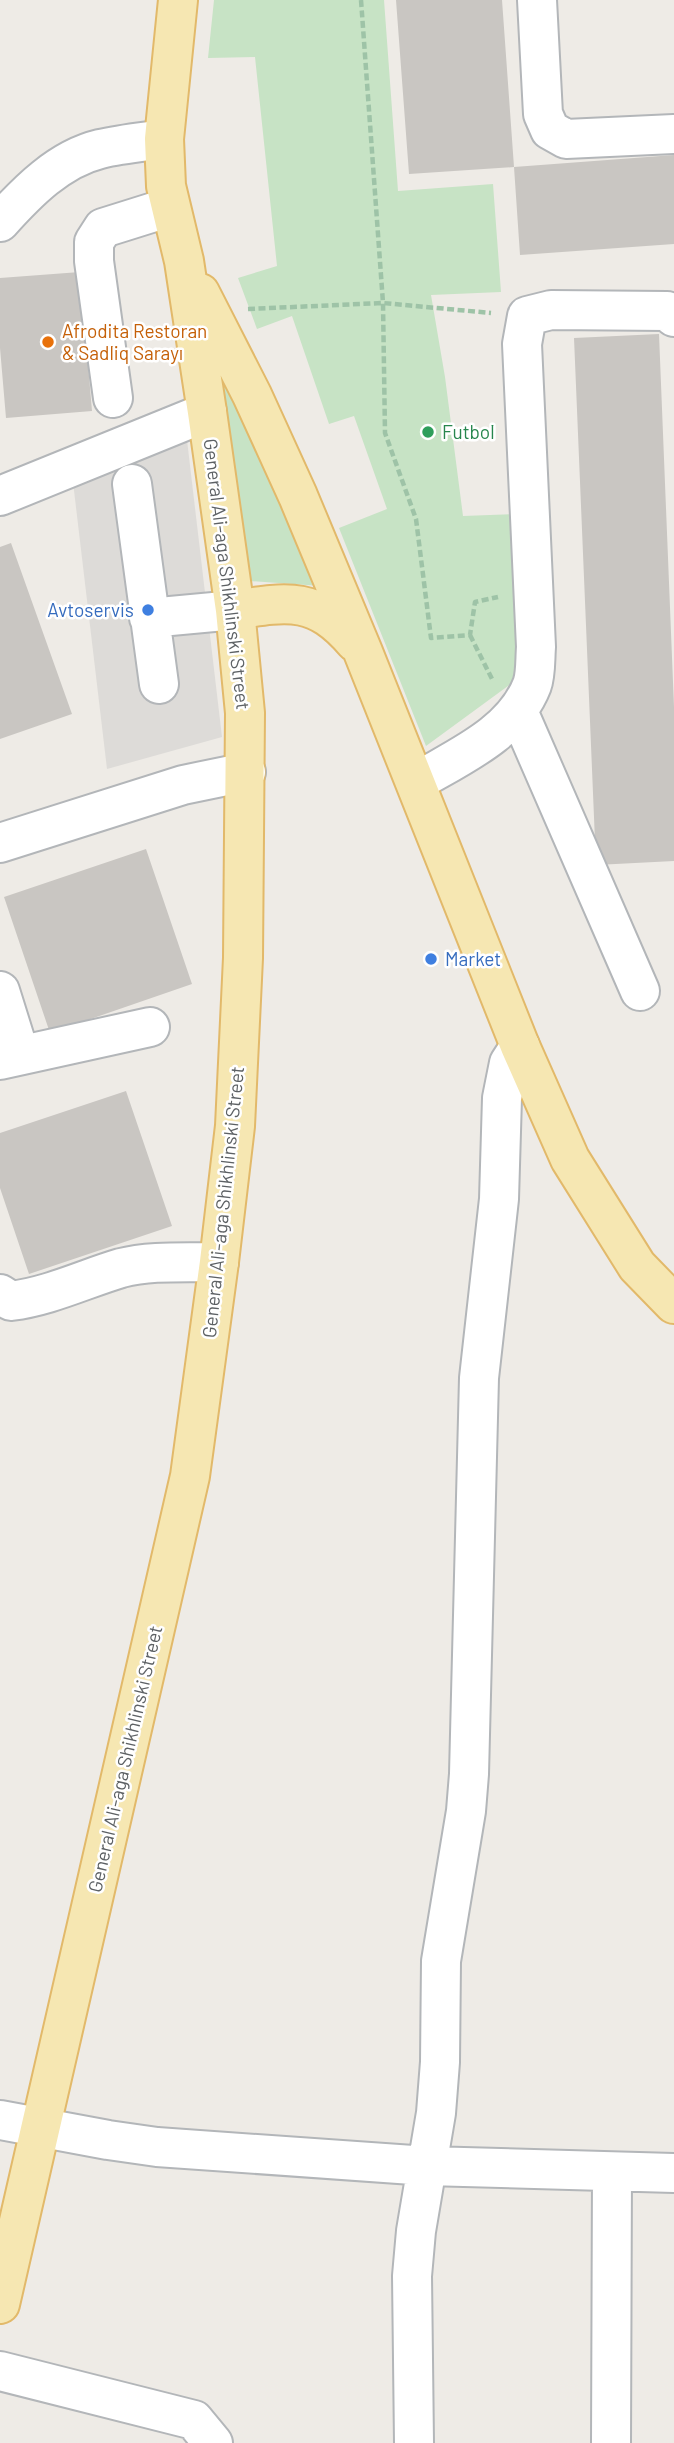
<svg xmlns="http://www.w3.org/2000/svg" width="674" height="2443" font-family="Barlow,sans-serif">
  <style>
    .industrial { fill: #dddbd8 }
    .green { fill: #c7e3c5 }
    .building { fill: #c9c6c2 }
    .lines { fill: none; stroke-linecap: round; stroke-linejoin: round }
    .minor-casing { stroke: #b3b6b9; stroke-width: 42 }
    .major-casing { stroke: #e2b96a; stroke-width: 42 }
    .path { stroke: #9ec3a7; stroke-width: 4.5; stroke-dasharray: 7 3.5; stroke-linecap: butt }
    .minor { stroke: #fff; stroke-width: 38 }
    .major { stroke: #f6e7b2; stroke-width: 38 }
    .food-dot { fill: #e8710a; stroke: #fff; stroke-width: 2.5 }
    .leisure-dot { fill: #2e9e5b; stroke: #fff; stroke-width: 2.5 }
    .shop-dot { fill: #3f7fe0; stroke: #fff; stroke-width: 2.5 }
    .labels { text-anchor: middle; stroke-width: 5; stroke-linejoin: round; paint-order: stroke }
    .food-label { font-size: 19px; fill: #c56008; stroke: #fff; text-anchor: start }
    .leisure-label { font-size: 19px; fill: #27864d; stroke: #fff; text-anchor: start }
    .street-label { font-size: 19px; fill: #5d6164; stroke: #fff }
    .shop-label { font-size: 19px; fill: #366cbe; stroke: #fff; text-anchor: end }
  </style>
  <rect width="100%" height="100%" fill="#eeebe6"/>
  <!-- industrial -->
  <path class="industrial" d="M187,440L222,737L107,769L73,482Z"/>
  <!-- green -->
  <path class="green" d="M214,0H384L398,191L493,184L501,292L431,295L445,377L463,516L516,514L520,616L516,680L426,746L339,528L387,509L354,416L329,424L292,316L257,329L238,278L277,266L255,57L208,58Z
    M219,373L321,586L249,581Z"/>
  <!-- building -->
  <path class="building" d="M396,0H502L514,167L409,174Z
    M674,155V244L520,255L514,167Z
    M80,272L92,411L6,418L0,348V278Z
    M659,334L674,707V861L596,865L574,338Z
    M11,543L72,714L0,739V547Z
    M146,849L192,984L50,1033L4,897Z
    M126,1091L172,1226L29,1274L0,1188V1133Z"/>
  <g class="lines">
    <defs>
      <path id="minor" d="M537,0L543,114L550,130L566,139L674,134
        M0,222C27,192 59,159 100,149C121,144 143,142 164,139
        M113,398L94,261V242L103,228L170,207
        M132,484L159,684
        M0,496L207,412
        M149,618L235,610
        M518,711L640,991
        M416,782C458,757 513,734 532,685C536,674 535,659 536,647L522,344L527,316L551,310L667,311L674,317
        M0,843L183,785L246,772
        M0,991L20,1055
        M0,1060L150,1027
        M0,1294L11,1301C50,1296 84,1279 121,1268C152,1260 187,1263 219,1262
        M0,2120L108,2140L157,2147L427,2166L674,2173
        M0,2371L194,2420L213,2443
        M414,2443L412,2276L416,2231L436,2113L440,2062L441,1961L466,1811L469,1774L479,1378L499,1199L502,1098L509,1063L520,1046
        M611,2443L612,2172"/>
      <path id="major" d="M200,293L252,395L298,496L363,652L520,1046L570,1159L637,1266L674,1304
        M235,610C290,601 316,597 355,642
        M0,2304L190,1476L219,1262L235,1126L243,958L245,713L235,610L207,412L184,261L166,186L164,139L178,0"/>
    </defs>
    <!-- minor casing -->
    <use href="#minor" class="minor-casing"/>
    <!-- major casing -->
    <use href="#major" class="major-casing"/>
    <!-- path -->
    <path class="path" d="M361,0L383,303L385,433L416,519L431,638L470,635L475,602L498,597
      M248,309L383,303L491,313
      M470,635L493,681"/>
    <!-- minor -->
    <use href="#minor" class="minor"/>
    <!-- major -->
    <use href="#major" class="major"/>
  </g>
  <!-- markers -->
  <circle class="food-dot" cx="48" cy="342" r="7"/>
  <circle class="leisure-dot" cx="428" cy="432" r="7"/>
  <g class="shop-dot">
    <circle cx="148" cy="610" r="7"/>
    <circle cx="431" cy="959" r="7"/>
  </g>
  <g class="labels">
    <!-- food labels -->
    <g class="food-label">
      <text x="62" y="338">Afrodita Restoran<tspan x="62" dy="22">&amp; Sadliq Sarayı</tspan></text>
    </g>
    <!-- leisure labels -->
    <g class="leisure-label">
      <text x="442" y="439">Futbol</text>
    </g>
    <!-- street labels -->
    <g class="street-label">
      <text transform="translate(227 574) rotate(83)" y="7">General Ali-aga Shikhlinski Street</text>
      <text transform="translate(223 1202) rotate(-84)" y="7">General Ali-aga Shikhlinski Street</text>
      <text transform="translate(125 1759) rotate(-77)" y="7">General Ali-aga Shikhlinski Street</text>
    </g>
    <!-- shop labels -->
    <g class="shop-label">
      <text x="134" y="617">Avtoservis</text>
      <text x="445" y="966" text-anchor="start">Market</text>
    </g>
  </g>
</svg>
